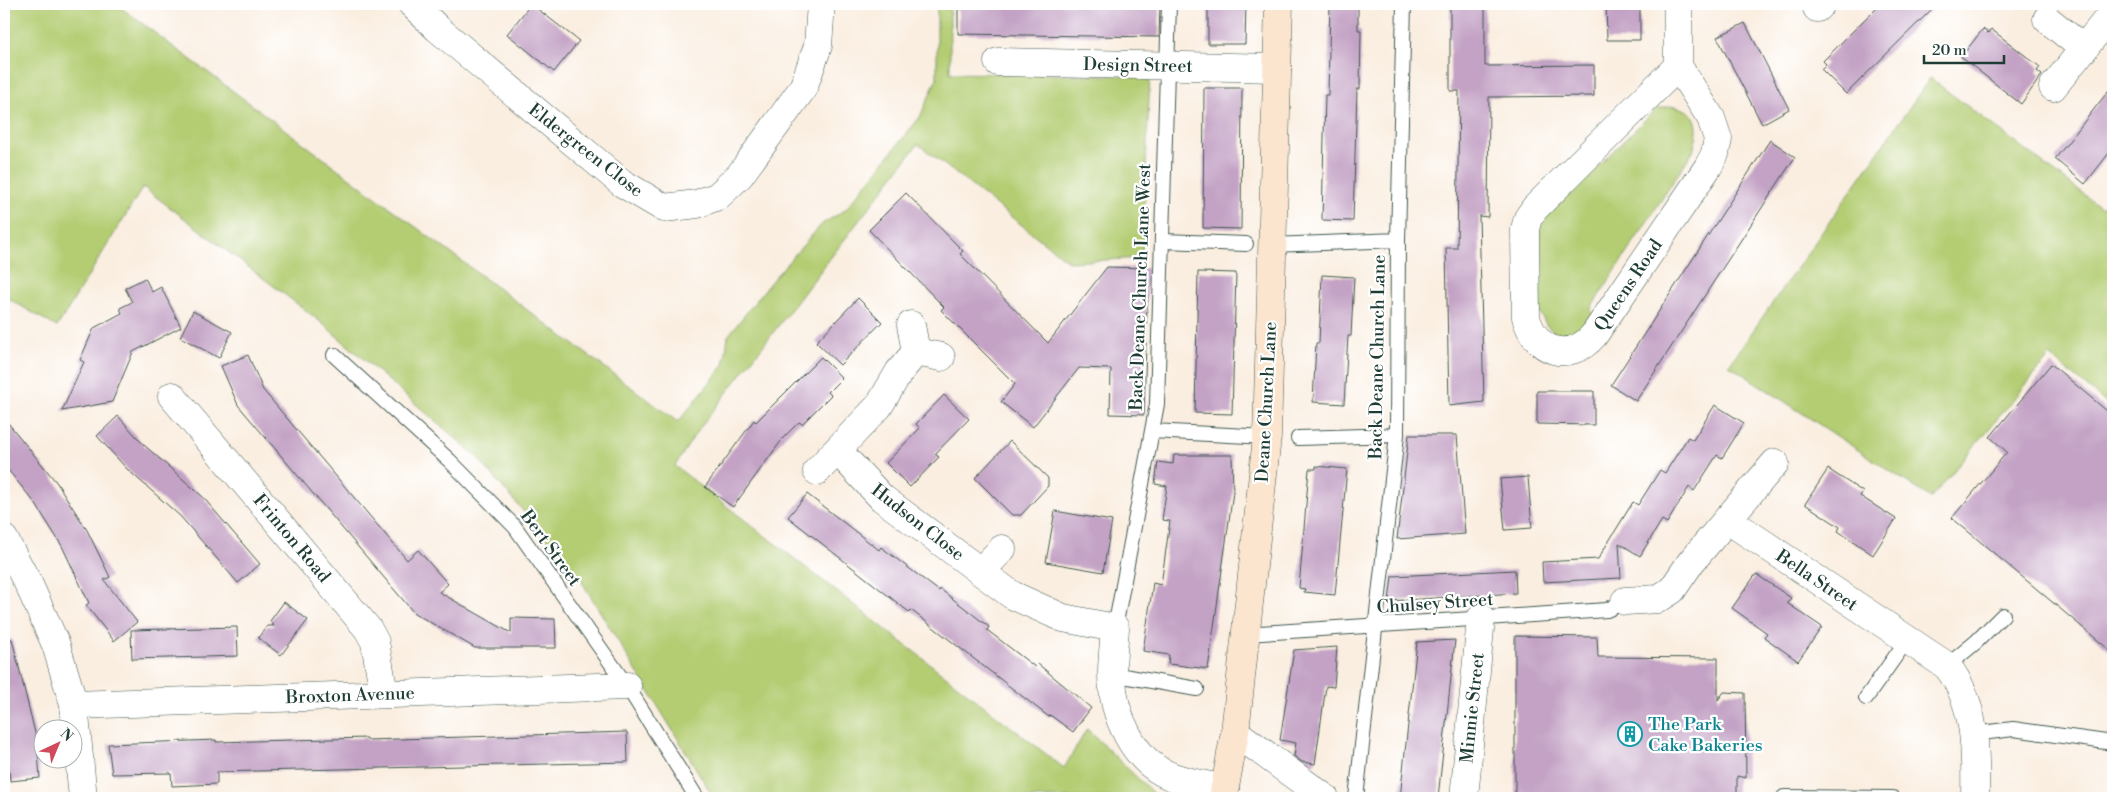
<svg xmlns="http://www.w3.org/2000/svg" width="2117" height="802" font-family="'Libre Bodoni',serif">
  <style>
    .green { fill: #b4cd73; stroke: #6a8554 }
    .building { fill: #c3a2c5 }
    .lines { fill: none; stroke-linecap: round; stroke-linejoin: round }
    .lane-casing { stroke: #40584e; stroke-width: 16 }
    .street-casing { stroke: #40584e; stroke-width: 29 }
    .secondary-casing { stroke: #40584e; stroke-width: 29 }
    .lane { stroke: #fff; stroke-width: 14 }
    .street { stroke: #fff; stroke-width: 28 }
    .secondary { stroke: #fbe5cf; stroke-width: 28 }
    .labels { text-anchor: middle; stroke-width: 4.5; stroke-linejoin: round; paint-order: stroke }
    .street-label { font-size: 18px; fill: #1f3d34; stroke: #fff }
    .culture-label { font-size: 18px; fill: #0d838f; stroke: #fff; text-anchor: start }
  </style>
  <rect width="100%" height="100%" fill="#fff"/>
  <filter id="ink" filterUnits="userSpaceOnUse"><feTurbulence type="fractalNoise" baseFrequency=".02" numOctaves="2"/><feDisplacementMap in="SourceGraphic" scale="10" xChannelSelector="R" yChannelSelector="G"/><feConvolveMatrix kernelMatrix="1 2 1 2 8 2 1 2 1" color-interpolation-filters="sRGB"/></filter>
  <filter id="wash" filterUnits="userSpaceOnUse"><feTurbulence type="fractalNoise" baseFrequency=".0096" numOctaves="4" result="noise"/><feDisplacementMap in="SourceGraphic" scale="20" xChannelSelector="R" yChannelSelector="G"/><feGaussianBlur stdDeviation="1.12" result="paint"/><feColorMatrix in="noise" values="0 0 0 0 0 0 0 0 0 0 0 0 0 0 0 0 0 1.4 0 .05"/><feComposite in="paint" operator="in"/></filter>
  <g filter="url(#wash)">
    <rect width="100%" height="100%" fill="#faeee0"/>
    <!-- green -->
    <path class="green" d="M4,4H116L678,422L724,365L728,336L773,279L822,224L845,210L920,117L937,78V4H950V73L1150,76L1142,258L1069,262L918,144L696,433L675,466L1064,768L1087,729L1158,798H714L577,574L476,456L317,319L143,187L57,327L4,296Z
      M1930,78L2102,208L2113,195V409L2050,356L1931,498L1729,365Z
      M1669,106C1699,109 1701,124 1693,151L1591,308L1593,318L1575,338H1561L1547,326L1539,312L1534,234L1540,223L1656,109Z"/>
    <g id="blocks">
      <!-- building -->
      <path class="building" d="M531,4L579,41L554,72L507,34Z
        M958,4H1160L1159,37L958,34Z
        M1208,4H1246L1245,44H1208Z
        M1330,4H1358V30H1361L1360,89H1357L1353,221L1322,220L1325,95H1328Z
        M1450,4H1485V66L1594,65V96L1489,97L1488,217L1479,216L1484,402L1449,406L1446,248H1457L1459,91H1450Z
        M1606,4H1640V40H1607Z
        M1880,4H1937L1846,94L1821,69L1826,64L1823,61Z
        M1745,23L1789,109L1762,124L1717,37Z
        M1983,29L1988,33L1991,29L2040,67L2037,71L2042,75L2021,104L1961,57Z
        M2113,85V148L2085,184L2055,159Z
        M1204,88H1242L1241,229L1203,228Z
        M1770,140L1795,157L1636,401L1611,385Z
        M906,193L963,251L960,254L1048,343L1107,267L1148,268L1144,415L1110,414L1111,369L1079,368L1033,427L1001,402L1015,384L941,310L944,307L869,230Z
        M1198,272L1236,273L1232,414L1195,413Z
        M1322,275L1354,277L1351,336H1348L1344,404L1313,402L1316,343H1319Z
        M145,278L152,292L161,287L181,327L133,352L112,402L62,411L84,362L80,360L94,328L122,313L120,308L132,302L125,288Z
        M858,298L882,322L840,365L816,342Z
        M193,311L232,332L219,358L180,337Z
        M248,355L263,390L407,560L418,550L448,584L439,592L511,633V618L555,619L556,648H475L414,613L238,405L221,366Z
        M821,357L842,378L828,392L831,395L802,424L799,422L784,437L733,507L705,487L754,420L756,422Z
        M2051,364L2113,416V653L1952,518L2007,452L1990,437Z
        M1537,391H1594V425L1537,424Z
        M944,395L969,419L935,454L939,457L910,487L886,463L920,428L916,424Z
        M1715,405L1744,423L1722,458L1717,455L1694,491L1689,487L1667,523L1662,520L1640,556L1619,543L1621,578L1543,582L1542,562L1598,559L1633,502L1638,505L1660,470L1665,473L1688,437L1693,440Z
        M118,416L144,445L202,496L260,564L238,583L180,516L127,469L97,436Z
        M4,418L57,483L87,530L110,577L104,580L137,622L114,641L86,605L89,603L62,546L35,503L4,465Z
        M1409,435H1457L1465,534L1397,539Z
        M1010,441L1048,478V486L1021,515H1012L975,478Z
        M1174,455H1232L1233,492L1208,669L1168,664L1169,655L1143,651L1153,583L1161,585L1170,521L1162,520L1167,486L1155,484L1158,462L1173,464Z
        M1316,466L1347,469L1335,595L1304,592L1305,589L1299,588L1309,469H1316Z
        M1828,469L1863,492L1860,496L1896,519L1873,555L1838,531L1840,527L1805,504Z
        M1528,477L1532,528L1505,530L1500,479Z
        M807,494L879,550L881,547L939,591L940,589L966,609L989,627L987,630L1035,667L1038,664L1091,708L1073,732L1050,715L1049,717L911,610L909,612L788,517Z
        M1055,511L1112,521L1103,572L1046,562Z
        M1515,570L1516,593L1389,601L1392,576Z
        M1756,574L1791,598L1787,603L1822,627L1798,661L1764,637L1767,633L1732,608Z
        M284,602L308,620L281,655L258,638L267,626H274L270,621Z
        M237,627L238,656L132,659L131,630Z
        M1515,636L1597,637L1598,657L1718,658V700L1724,692L1745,693L1746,778L1737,776V798H1515Z
        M12,639L37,741L40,778L10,781L5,725H4V640Z
        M1455,640L1438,798H1400L1417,642Z
        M1337,647L1334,687L1326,686L1315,764L1302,762L1294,756L1296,743L1280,740L1294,650Z
        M627,732L628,762L217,772V784L172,786L171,773L112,774L108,744L216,740V742L367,738V740Z"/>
    </g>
  </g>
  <g filter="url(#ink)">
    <use href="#blocks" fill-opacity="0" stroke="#40584e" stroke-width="1"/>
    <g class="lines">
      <defs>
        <path id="lane" d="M1163,241L1246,244
          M1272,245L1398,240
          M334,355L450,461L515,527L627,686L697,798
          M1152,431L1267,437
          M1298,438L1397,435
          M1115,628L1157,404L1169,4
          M1246,634L1607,610L1625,601
          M1947,666L1976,642L2003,615
          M1112,674L1197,689
          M1866,698L1907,640
          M1974,734L2013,729L2113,743
          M1784,797L1893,798
          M1356,798L1397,435L1398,240L1404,4"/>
        <path id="street" d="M412,4L437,28L622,183L664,208L697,204L718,196L740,175L803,88L818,46L821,4
          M1678,4V66L1711,118L1718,139L1715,154L1708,167L1594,335C1569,364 1535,352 1526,317L1525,229L1528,218L1535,208L1678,66
          M1817,8L1821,4
          M2047,19L2084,49
          M998,62L1277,68
          M2053,87L2113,12
          M916,352L941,357
          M172,396L368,629L375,642L384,694
          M837,450L882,498L1012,595L1063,618L1115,628C1114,643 1112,659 1112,674C1112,713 1133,763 1173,777C1189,783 1208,785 1225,789
          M817,471L879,406L899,372L916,352L911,325
          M1728,520L1947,666C1977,704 1976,753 1975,798
          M4,539L29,585L56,645L74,705L83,798
          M981,571L1002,549
          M1625,601L1658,599L1672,590L1691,562L1775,463
          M74,705L627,686
          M1235,732L1325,798
          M1464,798L1481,618"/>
        <path id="secondary" d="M1223,798L1235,732L1267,437L1279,4"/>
      </defs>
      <!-- lane casing -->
      <use href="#lane" class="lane-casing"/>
      <!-- street casing -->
      <use href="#street" class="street-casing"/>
      <!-- secondary casing -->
      <use href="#secondary" class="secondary-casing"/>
      <!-- lane -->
      <use href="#lane" class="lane"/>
      <!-- street -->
      <use href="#street" class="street"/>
      <!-- secondary -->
      <use href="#secondary" class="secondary"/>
    </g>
  </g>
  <!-- icons -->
  <defs>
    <symbol id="building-ring" viewBox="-11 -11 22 22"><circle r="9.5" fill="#fff" stroke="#0f9aa8" stroke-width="1.5"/><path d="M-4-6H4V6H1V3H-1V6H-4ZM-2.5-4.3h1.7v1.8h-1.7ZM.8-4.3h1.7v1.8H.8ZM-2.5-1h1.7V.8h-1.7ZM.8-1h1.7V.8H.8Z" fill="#0f9aa8"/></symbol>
  </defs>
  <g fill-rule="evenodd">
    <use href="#building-ring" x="1616" y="720" width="28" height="28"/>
  </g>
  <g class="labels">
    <!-- street labels -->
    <g class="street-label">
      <text transform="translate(1138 65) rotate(1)" y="6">Design Street</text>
      <text transform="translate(586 150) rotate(38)" y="6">Eldergreen Close</text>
      <text transform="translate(1628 285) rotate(-56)" y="6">Queens Road</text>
      <text transform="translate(1140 287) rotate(-88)" y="6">Back Deane Church Lane West</text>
      <text transform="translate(1377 357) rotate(-89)" y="6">Back Deane Church Lane</text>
      <text transform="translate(1266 402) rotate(-87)" y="6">Deane Church Lane</text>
      <text transform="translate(918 522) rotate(38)" y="6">Hudson Close</text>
      <text transform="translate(292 538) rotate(50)" y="6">Frinton Road</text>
      <text transform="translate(551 548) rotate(54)" y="6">Bert Street</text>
      <text transform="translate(1817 580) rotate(34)" y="6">Bella Street</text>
      <text transform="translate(1435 603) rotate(-4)" y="6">Chulsey Street</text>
      <text transform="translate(350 695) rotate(-2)" y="6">Broxton Avenue</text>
      <text transform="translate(1472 708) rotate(-84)" y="6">Minnie Street</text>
    </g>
    <!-- culture labels -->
    <g class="culture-label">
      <text x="1648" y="730">The Park<tspan x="1648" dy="21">Cake Bakeries</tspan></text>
    </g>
  </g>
  <!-- margin -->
  <rect width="2117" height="802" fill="none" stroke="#fff" stroke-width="20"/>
  <!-- north arrow -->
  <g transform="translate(58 744) rotate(44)"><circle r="24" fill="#ffffff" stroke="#a5b1ae"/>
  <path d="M0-4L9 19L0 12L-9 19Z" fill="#d1495b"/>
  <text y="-8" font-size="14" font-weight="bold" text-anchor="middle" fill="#1f3d34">N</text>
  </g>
  <!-- scale -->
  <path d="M1924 55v8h80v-8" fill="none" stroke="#1f3d34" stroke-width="2.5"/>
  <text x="1932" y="55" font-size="15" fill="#1f3d34" stroke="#ffffff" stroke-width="4" paint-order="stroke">20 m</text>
</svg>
